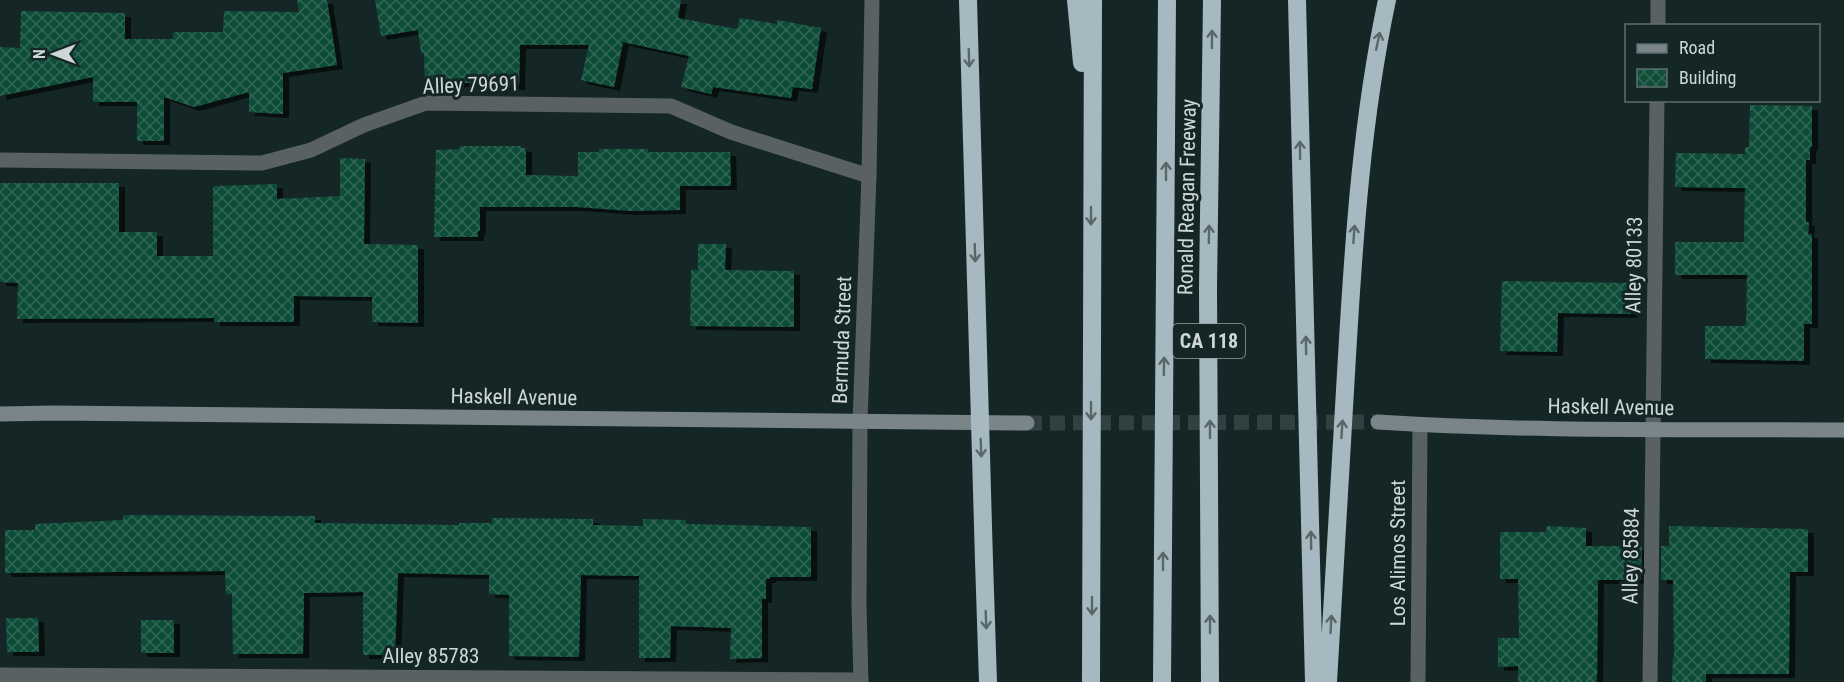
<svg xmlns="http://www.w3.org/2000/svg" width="1844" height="682" font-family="'Roboto Condensed',sans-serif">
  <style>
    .building { fill: url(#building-cross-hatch); filter: url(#shadow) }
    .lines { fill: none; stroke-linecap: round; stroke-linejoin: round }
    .secondary-tunnel { stroke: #314141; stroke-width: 15; stroke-dasharray: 15 8; stroke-linecap: butt }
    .service { stroke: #5a6164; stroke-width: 15 }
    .minor { stroke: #5a6164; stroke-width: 15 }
    .secondary { stroke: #798589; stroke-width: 15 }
    .motorway { stroke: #a7b9c0; stroke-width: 18 }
    .motorway-bridge { stroke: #a7b9c0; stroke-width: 18 }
    .oneway { stroke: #57686b }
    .labels { text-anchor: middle; stroke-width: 6; stroke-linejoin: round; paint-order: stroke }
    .shield { fill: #152626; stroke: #96a2a2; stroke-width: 1.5 }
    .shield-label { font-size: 20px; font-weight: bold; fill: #cdd7d7 }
    .street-label { font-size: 21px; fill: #cdd7d7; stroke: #152626 }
  </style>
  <defs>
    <pattern id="building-cross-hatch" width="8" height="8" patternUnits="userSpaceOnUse" patternTransform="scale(1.5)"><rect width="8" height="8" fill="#114d39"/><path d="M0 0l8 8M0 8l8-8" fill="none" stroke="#326655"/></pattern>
    <filter id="shadow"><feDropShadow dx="6" dy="4" stdDeviation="0" flood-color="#0009"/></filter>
  </defs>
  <rect width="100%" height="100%" fill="#152626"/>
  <!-- building -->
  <path class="building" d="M297,0H327L337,65L283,73V114L249,112V92L194,107L164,97V141H137V102H93V77L0,96V47L20,48L21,11L125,13V39H173V32H223L224,11L299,12Z
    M375,0H681L678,18L737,29L740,18L777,24V20L821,28L812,89L793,87L791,98L713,87L711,94L681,87L689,56L623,42L614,87L581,80L589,45H520L519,86L486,85V82L425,85L424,53H421L418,30L381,36Z
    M1750,105L1812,106V147H1810V160H1806V222H1809L1808,234H1812V324H1804V361L1705,359V326H1744L1746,324L1747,275H1675V242H1744L1745,188L1675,187L1676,153L1745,154V147H1749Z
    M460,146H521V148H526V175L578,176V152H599V149H648V152H730L731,186H680V210L630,211L578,207H480V231H478V237H434L436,150L460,149Z
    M340,158L365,159L364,244L418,245V323L372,322V297L294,296V322H214V318L17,319L18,283L0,282V183H119V232H157V256H213V186L277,184V199L340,196Z
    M698,244H726L725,270L794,271V327L690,326L691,270H698Z
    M1502,281L1632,283L1631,314L1558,313L1557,352L1500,351Z
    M123,515L315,516V523L459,525V523H492V518L593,519V525L643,526V519L686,520V524L811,527V577H770V579H766V599H762V658L730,659L731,628L671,626L670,658H639V576L581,575L579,657L509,656V595L489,594V575L398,573L395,655H363V592L304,593L303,654H233L232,594H226L225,571L5,573V530H35V524L123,520Z
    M1547,526L1586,528V546H1642L1641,580H1598L1597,682H1518V666L1498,667V638H1519L1518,579H1500V532H1546Z
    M1669,526L1808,529V572H1790L1789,674H1706V682H1672L1673,657H1674L1673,580H1661V546H1669Z
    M6,618H38L39,652H7Z
    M141,620H174V653H141Z"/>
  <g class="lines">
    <!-- secondary-tunnel -->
    <path class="secondary-tunnel" d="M1027,423L1378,422"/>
    <!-- service -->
    <path class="service" d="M1658,26V0
      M0,160L262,163L311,150L364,125L426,103L671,106L731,132L869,176
      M0,675L861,680
      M1650,682L1657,100"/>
    <!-- minor -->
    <path class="minor" d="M861,682L859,606L860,422L869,176L872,0
      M1418,682L1420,425"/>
    <!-- secondary -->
    <path class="secondary" d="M0,414L54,413L1027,423
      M1378,422C1533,432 1689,429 1844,430"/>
    <!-- motorway -->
    <path class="motorway" d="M1076,0L1082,63
      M1297,0L1314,682
      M984,561L988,682
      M1091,682L1093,0
      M1162,682L1167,0
      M1210,682L1208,288L1212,0
      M1328,682C1334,573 1340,464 1347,356C1354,236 1362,118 1387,0"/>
    <!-- motorway-bridge -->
    <path class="motorway-bridge" d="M968,0L984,561"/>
  </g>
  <!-- one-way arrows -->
  <defs><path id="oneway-shaft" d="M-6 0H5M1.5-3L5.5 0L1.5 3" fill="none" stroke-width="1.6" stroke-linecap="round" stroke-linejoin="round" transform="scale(1.5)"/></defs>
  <g class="oneway">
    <use href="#oneway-shaft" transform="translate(1212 39) rotate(-89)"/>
    <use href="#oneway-shaft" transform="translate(1378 41) rotate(-78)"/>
    <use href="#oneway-shaft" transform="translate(969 58) rotate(88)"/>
    <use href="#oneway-shaft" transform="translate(1300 150) rotate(-91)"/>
    <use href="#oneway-shaft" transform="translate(1166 171) rotate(-90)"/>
    <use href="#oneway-shaft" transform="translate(1091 216) rotate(90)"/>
    <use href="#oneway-shaft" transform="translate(1209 234) rotate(-89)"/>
    <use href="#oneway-shaft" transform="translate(1354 234) rotate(-86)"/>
    <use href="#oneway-shaft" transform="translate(975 253) rotate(88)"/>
    <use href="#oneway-shaft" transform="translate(1306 345) rotate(-91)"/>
    <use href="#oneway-shaft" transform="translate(1164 366) rotate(-89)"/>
    <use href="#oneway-shaft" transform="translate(1091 411) rotate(90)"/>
    <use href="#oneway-shaft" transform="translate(1210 429) rotate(-90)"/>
    <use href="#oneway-shaft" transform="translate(1342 429) rotate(-86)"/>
    <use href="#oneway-shaft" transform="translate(981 448) rotate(88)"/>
    <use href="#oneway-shaft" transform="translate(1311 540) rotate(-91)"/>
    <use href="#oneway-shaft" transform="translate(1163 561) rotate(-90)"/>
    <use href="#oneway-shaft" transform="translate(1092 606) rotate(90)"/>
    <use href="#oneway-shaft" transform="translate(986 620) rotate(88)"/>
    <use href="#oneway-shaft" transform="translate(1210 624) rotate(-90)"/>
    <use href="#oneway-shaft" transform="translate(1331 624) rotate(-87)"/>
  </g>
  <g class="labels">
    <!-- shield labels -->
    <rect class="shield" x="1173" y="324" width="72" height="34" rx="4.5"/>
    <g class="shield-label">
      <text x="1209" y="348">CA 118</text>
    </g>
    <!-- street labels -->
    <g class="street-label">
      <text transform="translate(471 85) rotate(-2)" y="7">Alley 79691</text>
      <text transform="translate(1187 197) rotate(-89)" y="7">Ronald Reagan Freeway</text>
      <text transform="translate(1634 265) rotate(-89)" y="7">Alley 80133</text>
      <text transform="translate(842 340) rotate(-88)" y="7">Bermuda Street</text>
      <text transform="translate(514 397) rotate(1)" y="7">Haskell Avenue</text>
      <text transform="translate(1611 407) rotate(1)" y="7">Haskell Avenue</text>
      <text transform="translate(1398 553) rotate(-90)" y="7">Los Alimos Street</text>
      <text transform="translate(1631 556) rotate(-89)" y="7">Alley 85884</text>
      <text x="431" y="663">Alley 85783</text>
    </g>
  </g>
  <!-- legend -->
  <rect x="1625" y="24" width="195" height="78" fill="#152626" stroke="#5f6d6d" stroke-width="1.5"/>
  <rect x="1637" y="44" width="30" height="9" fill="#798589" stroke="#5f6d6d" stroke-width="1.5"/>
  <text x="1679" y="54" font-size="18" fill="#cdd7d7">Road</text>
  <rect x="1637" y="69" width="30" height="18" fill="url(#building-cross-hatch)" stroke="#5f6d6d" stroke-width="1.5"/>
  <text x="1679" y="84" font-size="18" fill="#cdd7d7">Building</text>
  <!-- north arrow -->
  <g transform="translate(54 54) rotate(270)" stroke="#152626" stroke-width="4.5" paint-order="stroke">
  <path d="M0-4.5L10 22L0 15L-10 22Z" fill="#cdd7d7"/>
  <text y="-9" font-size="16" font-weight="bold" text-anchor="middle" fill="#cdd7d7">N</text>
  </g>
</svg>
